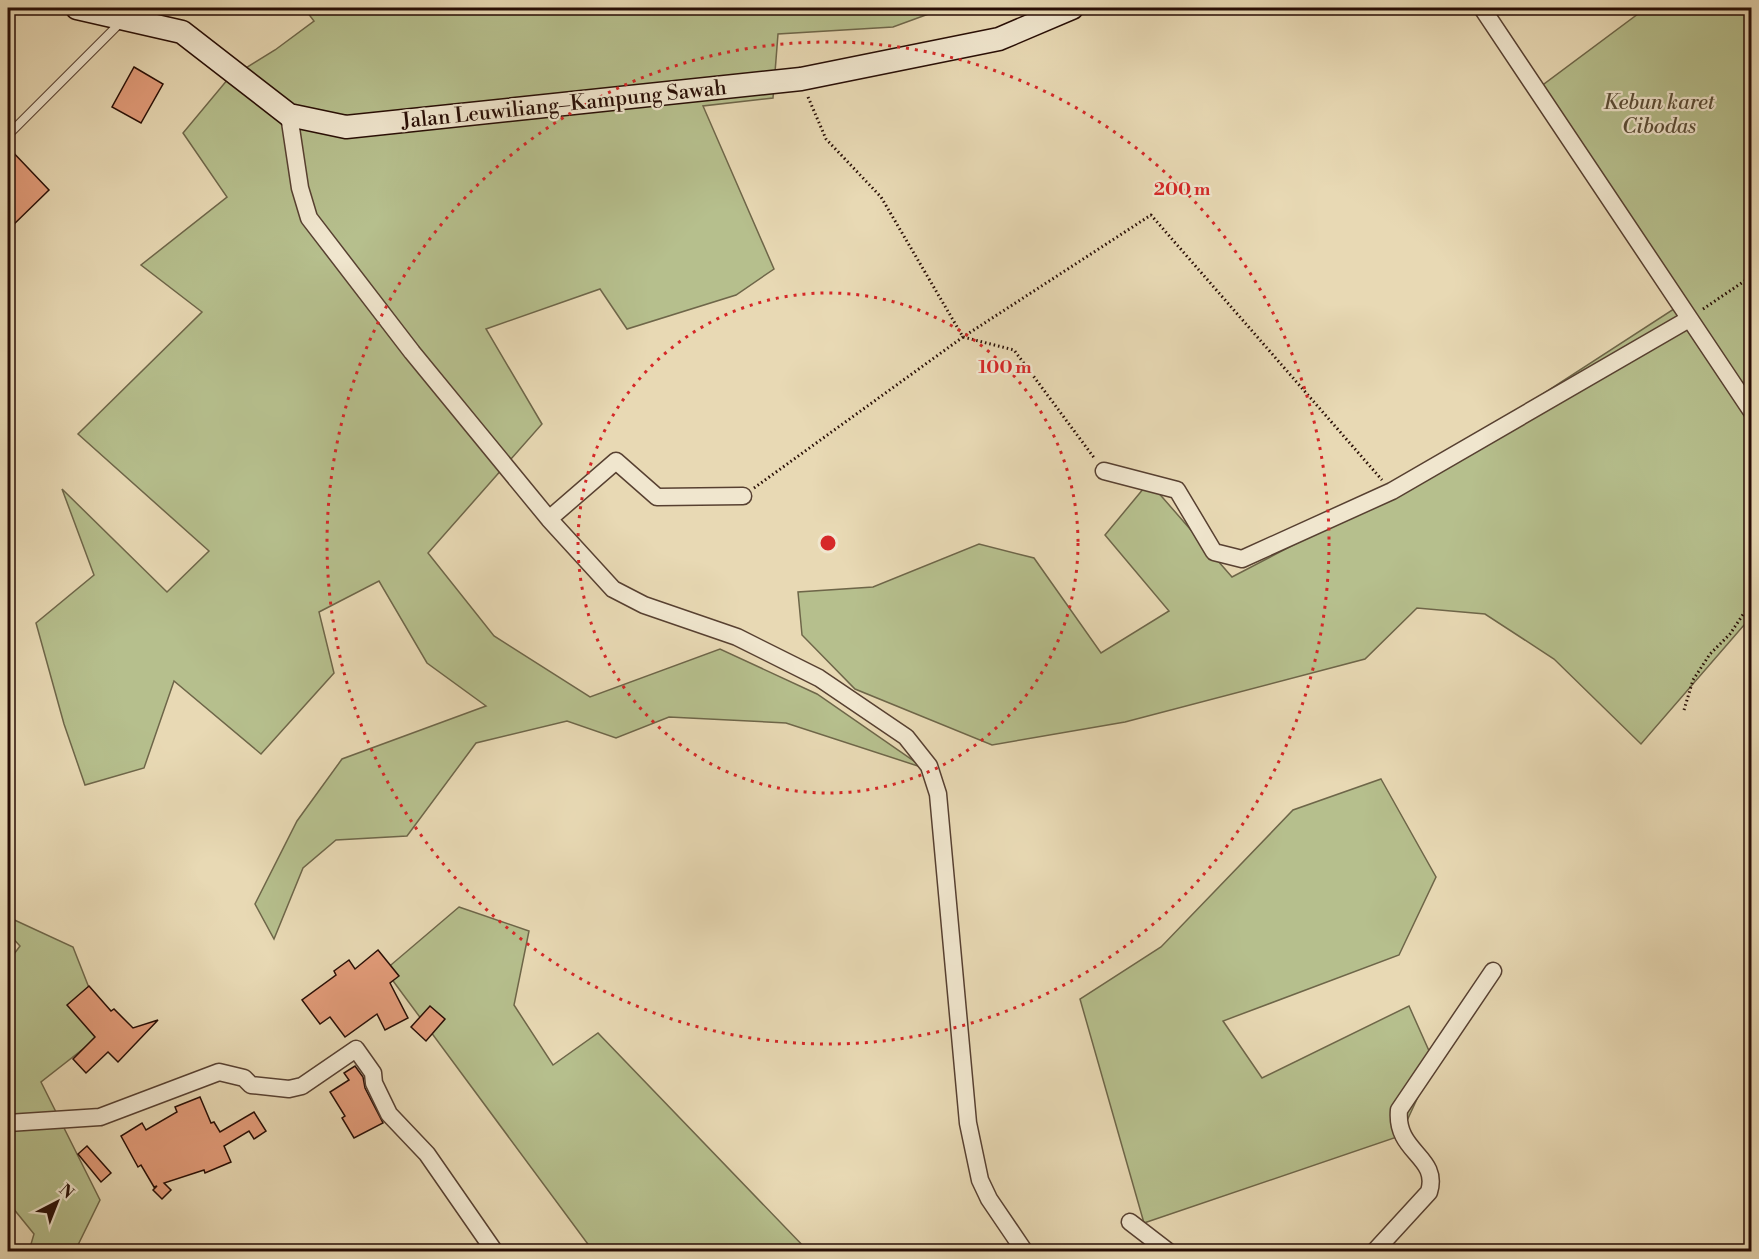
<svg xmlns="http://www.w3.org/2000/svg" width="1759" height="1259" font-family="'Libre Bodoni',serif">
  <style>
    .green { fill: #b6bf8d; stroke: #6e6649; stroke-width: 1.5 }
    .building { fill: #e39c7a; stroke: #270d05; stroke-width: 1.5 }
    .lines { fill: none; stroke-linecap: round; stroke-linejoin: round }
    .lane-casing { stroke: #574031; stroke-width: 10 }
    .street-casing { stroke: #574031; stroke-width: 19 }
    .secondary-casing { stroke: #270d05; stroke-width: 25 }
    .path { stroke: #270d05; stroke-width: 3; stroke-dasharray: 1.5 3; stroke-linecap: butt }
    .lane { stroke: #f0e6ce; stroke-width: 8 }
    .street { stroke: #f0e6ce; stroke-width: 16 }
    .secondary { stroke: #f0e6ce; stroke-width: 22 }
    .ring { fill: none; stroke: #d62828; stroke-width: 3; stroke-dasharray: 3 6 }
    .labels { text-anchor: middle; stroke-width: 4.5; stroke-linejoin: round; paint-order: stroke }
    .park-label { font-size: 21px; font-style: italic; fill: #594b35; stroke: #f0e6ce }
    .street-label { font-size: 21px; fill: #270d05; stroke: #f0e6ce }
    .centre { fill: #d62828; stroke: #f0e6ce; stroke-width: 3 }
    .ring-label { font-size: 18px; text-anchor: middle; font-weight: bold; fill: #d62828; stroke: #f0e6ce; stroke-width: 4.5; stroke-linejoin: round; paint-order: stroke }
  </style>
  <rect width="100%" height="100%" fill="#e8d9b4"/>
  <filter id="stains"><feTurbulence type="fractalNoise" baseFrequency=".00333" numOctaves="4"/><feColorMatrix values="0 0 0 0 .2 0 0 0 0 .09 0 0 0 0 .02 0 0 0 .5 -.17"/></filter>
  <radialGradient id="worn" r=".72"><stop offset=".6" stop-color="#630" stop-opacity="0"/><stop offset="1" stop-color="#630" stop-opacity=".3"/></radialGradient>
  <!-- green -->
  <path class="green" d="M304,8H945L893,27L778,34L773,98L703,106L774,269L736,295L627,329L600,289L486,329L542,424L428,553L494,636L590,697L720,649L817,694L924,768L786,723L669,717L616,738L567,721L476,743L407,836L336,840L303,868L274,939L255,904L297,821L342,759L486,706L427,663L379,581L319,612L334,673L261,754L174,681L144,768L85,785L64,724L36,623L94,575L62,489L167,592L209,551L78,434L202,312L141,265L227,197L183,133L228,79L275,50L314,21Z
    M1646,8H1751V617L1641,744L1554,659L1485,614L1417,608L1365,659L1125,722L992,745L855,689L802,635L798,592L873,587L979,544L1034,558L1101,653L1169,611L1105,535L1149,482L1232,577L1379,500L1677,307L1532,93Z
    M1381,779L1436,877L1399,955L1223,1021L1262,1078L1409,1006L1434,1062L1400,1136L1144,1223L1080,999L1161,947L1293,810Z
    M459,907L529,931L514,1005L553,1065L598,1033L808,1251H593L385,970Z
    M8,917L73,947L106,1031L41,1082L100,1200L75,1251H29L34,1234L8,1202V962L20,946L8,933Z"/>
  <!-- building -->
  <path class="building" d="M134,67L163,84L141,123L112,107Z
    M8,147L49,190L8,230Z
    M378,950L399,976L390,983L408,1018L385,1030L377,1014L345,1037L330,1017L320,1024L302,1000L336,975L334,971L349,960L355,969Z
    M89,986L111,1011L114,1009L133,1028L158,1020L118,1062L108,1052L86,1073L73,1059L95,1037L67,1005Z
    M430,1006L445,1019L426,1041L411,1027Z
    M355,1066L363,1077L365,1088L383,1123L354,1138L342,1118L345,1116L330,1092L349,1080L344,1073Z
    M200,1097L211,1123L214,1122L220,1132L254,1112L266,1131L254,1139L249,1131L224,1146L231,1162L205,1173L204,1170L164,1183L171,1190L162,1199L153,1190L157,1186L154,1187L141,1165L138,1167L121,1136L142,1123L146,1130L177,1112L175,1107Z
    M87,1146L111,1173L101,1182L78,1154Z"/>
  <g class="lines">
    <defs>
      <path id="lane" d="M8,135L122,21"/>
      <path id="street" d="M1482,8L1752,412
        M289,115L300,188L309,218L412,352L549,519L613,589L644,605L737,637L819,678L906,737L929,766L938,794L968,1123L980,1180L989,1199L1025,1252
        M1104,471L1177,490L1214,552L1242,559L1392,491L1689,319
        M549,519L616,461L657,497L743,496
        M8,1123L100,1117L219,1072L244,1078L251,1085L289,1089L302,1086L356,1049L373,1073L374,1083L389,1114L427,1154L495,1252
        M1130,1222L1169,1252
        M1374,1252L1429,1192C1440,1156 1395,1153 1399,1110L1493,971"/>
      <path id="secondary" d="M77,8L182,32L289,115L346,127L801,79L999,39L1072,8"/>
    </defs>
    <!-- lane casing -->
    <use href="#lane" class="lane-casing"/>
    <!-- street casing -->
    <use href="#street" class="street-casing"/>
    <!-- secondary casing -->
    <use href="#secondary" class="secondary-casing"/>
    <!-- path -->
    <path class="path" d="M808,97L826,139L881,197L963,337L1014,350L1095,459
      M1703,309L1752,276
      M754,488L963,337L1151,215L1382,480
      M1752,525L1748,559L1752,577
      M1684,710L1693,680L1710,654L1730,634L1752,601"/>
    <!-- lane -->
    <use href="#lane" class="lane"/>
    <!-- street -->
    <use href="#street" class="street"/>
    <!-- secondary -->
    <use href="#secondary" class="secondary"/>
  </g>
  <!-- distance rings -->
  <g class="ring">
    <circle cx="828" cy="543" r="250"/>
    <circle cx="828" cy="543" r="501"/>
  </g>
  <g class="labels">
    <!-- park labels -->
    <g class="park-label">
      <text x="1659" y="109">Kebun karet<tspan x="1659" dy="24">Cibodas</tspan></text>
    </g>
    <!-- street labels -->
    <g class="street-label">
      <text transform="translate(564 104) rotate(-6)" y="7">Jalan Leuwiliang–Kampung Sawah</text>
    </g>
  </g>
  <circle cx="828" cy="543" r="9" class="centre"/>
  <g class="ring-label">
    <text x="1182" y="195">200 m</text>
    <text x="1005" y="373">100 m</text>
  </g>
  <!-- margin -->
  <rect width="1759" height="1259" fill="none" stroke="#e8d9b4" stroke-width="30"/>
  <rect x="9" y="9" width="1741" height="1241" fill="none" stroke="#270d05" stroke-width="3"/>
  <rect x="15" y="15" width="1729" height="1229" fill="none" stroke="#270d05" stroke-width="1.5"/>
  <!-- north arrow -->
  <g transform="translate(57 1202) rotate(42)" stroke="#f0e6ce" stroke-width="4.5" paint-order="stroke">
  <path d="M0-4.5L10 22L0 15L-10 22Z" fill="#270d05"/>
  <text y="-9" font-size="16" font-weight="bold" text-anchor="middle" fill="#270d05">N</text>
  </g>
  <rect width="100%" height="100%" filter="url(#stains)"/>
  <rect width="100%" height="100%" fill="url(#worn)"/>
</svg>
